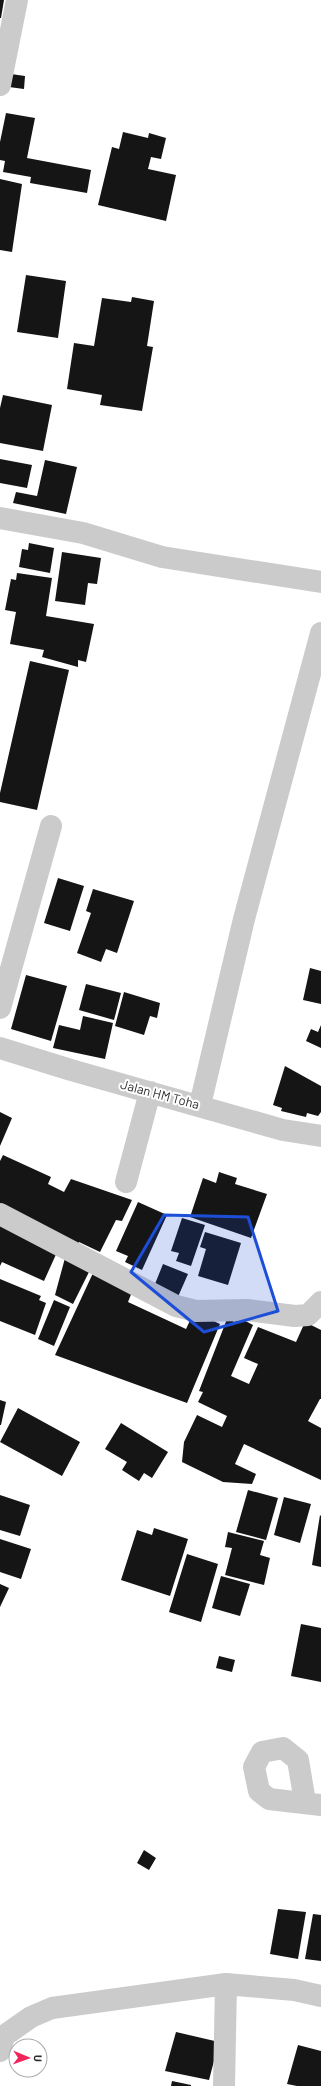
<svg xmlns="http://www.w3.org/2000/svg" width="321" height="2086" font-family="Barlow,sans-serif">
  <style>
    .building { fill: #151515 }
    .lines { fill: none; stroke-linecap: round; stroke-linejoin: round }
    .minor { stroke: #cbcbcb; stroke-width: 22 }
    .marked { fill: #1d4ed8; fill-opacity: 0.2; stroke: #1d4ed8; stroke-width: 3; stroke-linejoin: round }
    .labels { text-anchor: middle; stroke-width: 4; stroke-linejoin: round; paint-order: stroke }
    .street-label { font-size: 13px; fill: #2e2e2e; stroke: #fff }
  </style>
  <rect width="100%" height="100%" fill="#fff"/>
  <!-- building -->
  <path class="building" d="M0,0H4L1,18H0Z
    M11,74L25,76L24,89L9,87Z
    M6,113L35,118L27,158L91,170L87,193L30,183L31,177L3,172L5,161L0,160V142Z
    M123,132L148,138L149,133L166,138L161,159L151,157L148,169L176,175L166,221L98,205L112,147L119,149Z
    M0,179L22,184L12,252L0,250Z
    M26,275L66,281L58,338L17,332Z
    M132,297L154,301L147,346L153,347L142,411L100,405L102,395L67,389L74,343L94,346L102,298L131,302Z
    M3,395L52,405L43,451L0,443V408Z
    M0,459L32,465L27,488L0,483Z
    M45,460L77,467L66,514L13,503L16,492L37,496Z
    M29,543L54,548L50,573L19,567L22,549L28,550Z
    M62,552L101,558L97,584L88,583L85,605L55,601Z
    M17,573L52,578L46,616L94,624L86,662L78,660V667L42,657L44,650L10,644L16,612L5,610L11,579L16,580Z
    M30,661L69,670L37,810L0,802V793Z
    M58,878L84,886L70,931L44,923Z
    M93,889L134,901L117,953L106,949L101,962L77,953L91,913L86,911Z
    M310,968L321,971V1004L303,1000Z
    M26,975L67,986L51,1041L11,1029Z
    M86,984L121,993L114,1020L79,1010Z
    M124,992L160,1003L157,1018L150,1016L144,1035L115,1026Z
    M83,1016L113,1023L105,1059L53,1048L59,1025L80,1030Z
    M321,1025V1048L306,1041L311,1029L318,1032Z
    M285,1066L321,1086V1112L318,1116L307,1113L306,1117L281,1111L282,1108L273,1105Z
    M0,1112L12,1118L0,1146Z
    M3,1155L51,1177L48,1184L64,1192L71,1179L132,1200L122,1221L116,1220L100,1252L79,1242L74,1251L0,1209V1161Z
    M219,1172L237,1178L235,1184L267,1194L251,1238L190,1217L203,1178L216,1183Z
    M138,1202L167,1215L142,1270L125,1262L128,1256L116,1251Z
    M182,1218L205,1225L191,1266L176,1261L179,1253L171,1251Z
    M0,1223L58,1250L44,1281L2,1262L0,1266Z
    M205,1232L241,1243L228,1285L198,1276L206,1249L200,1247Z
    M65,1258L90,1270L73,1304L55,1295Z
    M163,1264L188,1274L177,1299L153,1289Z
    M93,1273L132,1292L128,1302L186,1329L194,1312L220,1324L187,1403L55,1355Z
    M0,1279L41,1296L39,1300L46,1303L35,1335L0,1321Z
    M54,1300L70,1307L54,1346L38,1339Z
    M238,1317L253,1325L231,1376L249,1384L258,1364L244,1358L258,1327L296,1342L305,1322L321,1330V1399H320L308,1421L321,1428V1480L244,1444L235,1464L256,1474L252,1484L223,1482L182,1462L184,1442L197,1415L222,1427L227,1416L198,1402L203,1392L199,1391L227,1319L235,1322Z
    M0,1400L6,1402L1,1425H0Z
    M18,1408L80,1442L62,1476L0,1442Z
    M121,1423L168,1452L152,1478L144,1473L139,1481L122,1470L127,1462L105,1449Z
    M248,1490L278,1498L266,1540L236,1532Z
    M0,1495L30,1505L20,1536L0,1530Z
    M284,1497L311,1504L300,1543L274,1535Z
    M320,1515L321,1516V1567L312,1565Z
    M154,1528L188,1539L170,1596L121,1580L137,1530L152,1535Z
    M228,1532L264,1541L260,1555L270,1558L264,1585L225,1575L232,1548L225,1547Z
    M0,1539L31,1549L21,1579L0,1572Z
    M187,1554L218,1564L201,1622L169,1612Z
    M221,1576L250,1584L240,1616L212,1608Z
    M0,1584L9,1588L0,1607Z
    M301,1624L321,1628V1682L291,1676Z
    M219,1656L235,1660L232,1672L216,1668Z
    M144,1850L156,1858L149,1870L137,1863Z
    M278,1909L306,1912L298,1959L270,1954Z
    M313,1914L321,1915V1961L305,1959Z
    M176,2032L219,2042L209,2080L165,2071Z
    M298,2045L321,2051V2086H297L287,2084Z
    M172,2081L191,2085V2086H171Z"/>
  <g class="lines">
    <!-- minor -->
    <path class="minor" d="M0,85L17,0
      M0,518L83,533L162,557L321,582
      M0,1008L51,826
      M0,1048L71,1070L283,1130L321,1136
      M200,1105L244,919L321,633
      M126,1182L150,1092
      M0,1214L176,1306L196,1311L247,1310L295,1316L308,1315L321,1302
      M305,1802L298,1760L283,1748L262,1752L254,1767L259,1791L269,1799L321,1805
      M0,2051L4,2036L31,2017L52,2008L226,1984L294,1990L321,1996
      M224,2086L226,1984"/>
  </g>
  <!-- marked area -->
  <path class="marked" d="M164,1215L248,1217L278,1311L204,1332L131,1272Z"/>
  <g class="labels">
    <!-- street labels -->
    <g class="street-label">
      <text transform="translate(160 1094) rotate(15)" y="5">Jalan HM Toha</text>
    </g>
  </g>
  <!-- north arrow -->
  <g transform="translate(28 2058) rotate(92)"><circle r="19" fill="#ffffff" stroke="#ababab"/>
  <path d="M0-3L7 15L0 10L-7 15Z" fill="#f0255a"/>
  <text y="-6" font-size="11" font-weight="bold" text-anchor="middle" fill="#2e2e2e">U</text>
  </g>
</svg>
